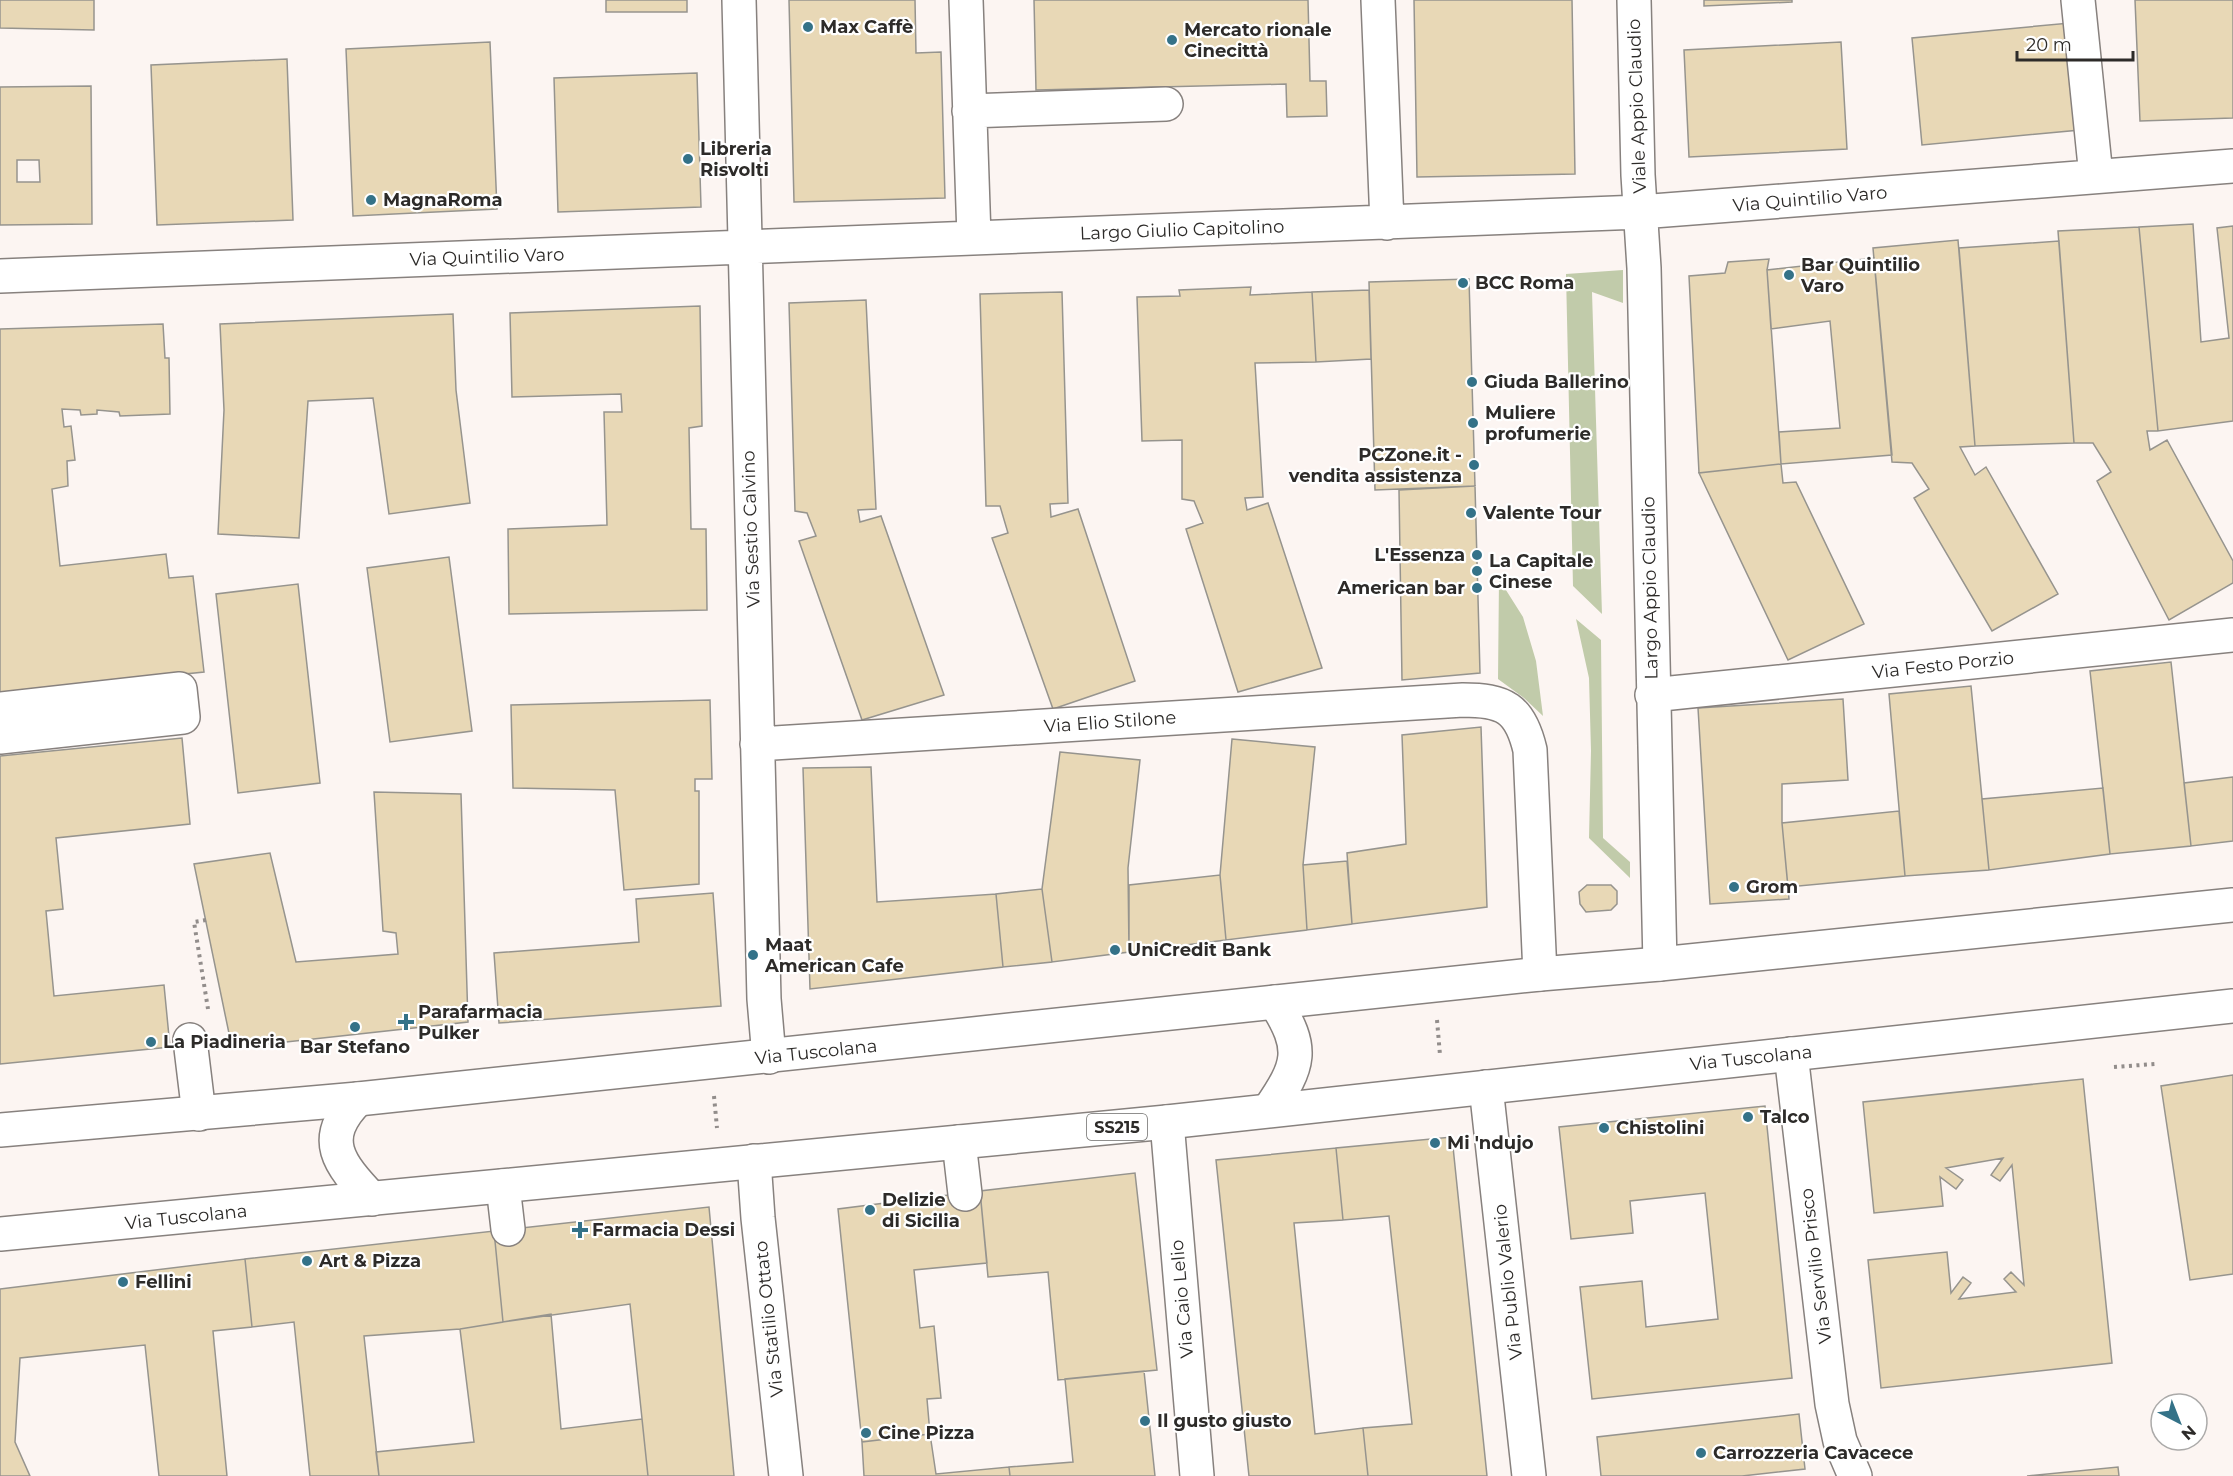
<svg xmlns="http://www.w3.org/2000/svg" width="2233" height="1476" font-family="Montserrat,sans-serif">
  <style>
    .green { fill: #c1cbaa }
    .building { fill: #e8d8b6; stroke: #96948e; stroke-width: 1.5; fill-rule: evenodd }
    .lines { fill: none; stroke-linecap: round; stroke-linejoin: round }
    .minor-casing { stroke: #87817e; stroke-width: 36 }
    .major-casing { stroke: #87817e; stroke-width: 36 }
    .path { stroke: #928d8b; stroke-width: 4; stroke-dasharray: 3 4.5; stroke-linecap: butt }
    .minor { stroke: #fff; stroke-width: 33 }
    .major { stroke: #fff; stroke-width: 33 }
    .poi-dot { fill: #347288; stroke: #fff; stroke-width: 2 }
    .labels { text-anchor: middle; stroke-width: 4.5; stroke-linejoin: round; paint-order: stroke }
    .shield { fill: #fff; stroke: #6c6b69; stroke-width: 1.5 }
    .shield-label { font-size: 16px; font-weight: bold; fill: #2d2b29 }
    .poi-label { font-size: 18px; font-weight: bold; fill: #2d2b29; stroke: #fff; text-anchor: start }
    .street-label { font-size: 18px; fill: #2d2b29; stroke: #fff }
  </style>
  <rect width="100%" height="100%" fill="#fcf5f2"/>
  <!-- green -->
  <path class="green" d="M1623,270V303L1592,292L1602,614L1573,586L1566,274Z
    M1499,579L1523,617L1536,661L1543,716L1524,698L1498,679Z
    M1576,619L1601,640L1603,838L1630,862V878L1589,838L1591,751L1589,678Z"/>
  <!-- building -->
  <path class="building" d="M0,0H94V30L0,28Z
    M606,0H687V12H606Z
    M789,0H915L916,53L941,52L945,198L794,202Z
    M1034,0H1308L1310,81H1326L1327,116L1287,117L1286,84L1036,90Z
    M1414,0H1572L1575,174L1417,177Z
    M1704,0H1792V2L1704,6Z
    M2135,0H2233V118L2140,121Z
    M2070,23L2080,130L1922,145L1912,38Z
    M490,42L497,209L353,216L346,49Z
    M1841,42L1847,149L1689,157L1684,50Z
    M287,59L293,220L157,225L151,65Z
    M697,73L701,207L558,212L554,78Z
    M91,86L92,224L0,225V87ZM17,160H39L40,182H17Z
    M2193,224L2201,342L2229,338L2217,228L2233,226V421L2158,431L2139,227Z
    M2139,227L2158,431H2147L2150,450L2167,440L2233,561V583L2169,620L2097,481L2111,472L2093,443H2074L2058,231Z
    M1958,240L1975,446L1960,447L1975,475L1986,467L2058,594L1992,631L1914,498L1929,489L1912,463L1892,462L1873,248Z
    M2059,241L2074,443L1975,446L1959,248Z
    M1874,258L1892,455L1781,464L1779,432L1840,428L1830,321L1771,329L1767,270Z
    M1769,259L1767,270L1781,464L1699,473L1689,276L1725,273L1728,262Z
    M1469,279L1475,486L1375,490L1369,282Z
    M1251,287L1250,295L1312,292L1316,362L1255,363L1263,497L1245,498L1247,510L1268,503L1322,668L1238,692L1186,529L1203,523L1194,501L1182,499V440L1142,441L1137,297L1180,296L1179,290Z
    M1369,290L1371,359L1316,362L1312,292Z
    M1062,292L1068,503L1050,504L1051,517L1078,509L1135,681L1053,709L992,538L1008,533L1000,506H986L980,294Z
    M866,300L876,509L858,510L860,522L881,516L944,695L862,720L799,541L816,536L807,513L795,511L789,303Z
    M700,306L702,426L689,428L691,529H706L707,610L509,614L508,529L607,525L604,412H622L621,394L512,397L510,313Z
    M453,314L456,390L470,503L389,514L373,398L308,401L299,538L218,534L224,410L220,324Z
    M163,324L165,358H169L170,414L120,416L119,412L97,410V414L81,415L80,410L62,409L64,427L71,426L75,460L67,461L68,486L52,489L60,566L166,554L169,578L193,576L204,672L0,693V329Z
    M1781,464L1783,483L1796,482L1864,624L1788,660L1699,473Z
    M1475,486L1480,673L1402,680L1399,490Z
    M449,557L472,731L390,742L367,568Z
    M298,584L320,783L238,793L216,594Z
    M2171,662L2191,846L2110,854L2090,671Z
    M1971,686L1989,870L1905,876L1889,694Z
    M1843,699L1848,780L1782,784V823L1789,899L1710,904L1698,708Z
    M710,700L712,779H695V791H699V884L624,890L615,790L513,788L511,705Z
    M1481,727L1487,907L1352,924L1347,853L1406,844L1402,735Z
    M182,738L190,824L56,838L63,909L46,911L54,996L164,985L170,1047L0,1064V756Z
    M1232,739L1315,747L1303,865L1307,930L1226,940L1220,875Z
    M1060,752L1140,760L1128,868L1129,952L1052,962L1042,889Z
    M871,767L877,902L996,894L1003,967L810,989L803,768Z
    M2233,777V841L2191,846L2184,783Z
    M2103,788L2110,854L1989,870L1982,799Z
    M374,792L461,794L468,1022L232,1048L194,864L270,853L296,962L398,954L396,933L383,931Z
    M1899,811L1905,876L1788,887L1782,823Z
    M1347,861L1352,924L1307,930L1303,865Z
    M1220,875L1226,940L1129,952V885Z
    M1587,885H1611L1617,891V904L1611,910L1586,912L1580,904L1579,892Z
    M1042,889L1052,962L1003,967L996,894Z
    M713,893L721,1006L499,1023L494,953L639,942L636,899Z
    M2233,1075V1274L2190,1280L2161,1086Z
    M2083,1079L2112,1363L1881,1388L1868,1260L1947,1252L1951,1293L1963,1277L1971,1283L1959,1299L2016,1292L2004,1279L2011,1272L2024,1285L2012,1165L2000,1181L1991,1175L2003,1158L1946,1168L1963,1180L1956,1189L1940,1177L1943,1206L1874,1213L1863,1102Z
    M1765,1106L1792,1378L1592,1399L1580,1287L1642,1281L1646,1327L1718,1319L1705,1193L1630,1201L1633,1233L1571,1239L1559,1127Z
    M1452,1137L1487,1476H1368L1363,1428L1412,1424L1389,1216L1343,1220L1336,1148Z
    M1336,1148L1343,1220L1294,1223L1315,1434L1363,1428L1368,1476H1249L1216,1160Z
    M1135,1173L1157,1370L1058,1380L1048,1272L988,1277L980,1191Z
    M980,1191L987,1263L914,1270L920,1328L934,1326L941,1398L927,1399L930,1434L862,1442L838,1209Z
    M709,1207L734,1476H648L630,1304L503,1322L494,1231Z
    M494,1231L503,1322L460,1329L364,1336L379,1476H310L294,1322L252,1327L245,1259Z
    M245,1259L252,1327L213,1331L227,1476H159L145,1345L20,1358L15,1442L30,1476H0V1289Z
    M551,1314L561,1429L642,1419L648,1476H379L376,1452L474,1442L460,1329Z
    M1144,1371L1155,1476H1010L1009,1467L1073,1462L1065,1379Z
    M1799,1414L1805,1469L1742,1476H1601L1597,1437Z
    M930,1434L936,1474L1009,1467L1010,1476H864L862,1442Z
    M2118,1467L2119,1476H2027Z"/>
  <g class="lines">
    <defs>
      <path id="minor" d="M739,0L764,999L769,1057
        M966,0L974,237
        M1378,0L1387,223
        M1634,0L1638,175L1644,268L1660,964
        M2078,0L2096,176
        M969,111L1166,104
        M0,276L1640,212L2233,166
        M1652,695L2233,635
        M0,709L180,689L183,717L0,737
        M757,744L1463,700C1504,700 1520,708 1530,750L1540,974
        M190,1040L199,1114
        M1791,1054L1832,1404L1840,1441L1855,1476
        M1486,1087L1529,1476
        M358,1099C318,1139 339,1164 372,1199
        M1269,1110C1300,1065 1305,1049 1275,1002
        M1167,1122L1197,1476
        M959,1142L965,1194
        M754,1161L758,1218L786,1476
        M503,1186L508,1229"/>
      <path id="major" d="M0,1130L358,1099L1540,974L1660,964L2233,905
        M0,1234L1167,1122L2233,1006"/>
    </defs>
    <!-- minor casing -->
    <use href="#minor" class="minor-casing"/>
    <!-- major casing -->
    <use href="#major" class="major-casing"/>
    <!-- path -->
    <path class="path" d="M206,920L194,922L208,1009
      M1437,1020L1440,1055
      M2114,1067L2155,1064
      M714,1096L717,1128"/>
    <!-- minor -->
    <use href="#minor" class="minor"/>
    <!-- major -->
    <use href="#major" class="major"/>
  </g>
  <!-- markers -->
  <g class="poi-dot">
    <circle cx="808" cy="27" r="6"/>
    <circle cx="1172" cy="40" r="6"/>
    <circle cx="688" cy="159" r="6"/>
    <circle cx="371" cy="200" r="6"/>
    <circle cx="1789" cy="275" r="6"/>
    <circle cx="1463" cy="283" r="6"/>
    <circle cx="1472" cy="382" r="6"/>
    <circle cx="1473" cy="423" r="6"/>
    <circle cx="1474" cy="465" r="6"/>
    <circle cx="1471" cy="513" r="6"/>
    <circle cx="1477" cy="555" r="6"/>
    <circle cx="1477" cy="571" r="6"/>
    <circle cx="1477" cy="588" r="6"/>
    <circle cx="1734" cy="887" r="6"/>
    <circle cx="1115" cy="950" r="6"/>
    <circle cx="753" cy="955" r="6"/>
    <path d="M403 1013h6v6h6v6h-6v6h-6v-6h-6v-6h6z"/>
    <circle cx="355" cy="1027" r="6"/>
    <circle cx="151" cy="1042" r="6"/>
    <circle cx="1748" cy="1117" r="6"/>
    <circle cx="1604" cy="1128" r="6"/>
    <circle cx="1435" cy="1143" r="6"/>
    <circle cx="870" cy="1210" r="6"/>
    <path d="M577 1221h6v6h6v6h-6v6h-6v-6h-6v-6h6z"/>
    <circle cx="307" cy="1261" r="6"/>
    <circle cx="123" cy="1282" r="6"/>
    <circle cx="1145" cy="1421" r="6"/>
    <circle cx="866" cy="1433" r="6"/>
    <circle cx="1701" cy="1453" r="6"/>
  </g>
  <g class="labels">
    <!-- shield labels -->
    <rect class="shield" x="1087" y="1114" width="60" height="26" rx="4.5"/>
    <g class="shield-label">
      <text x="1117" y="1133">SS215</text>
    </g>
    <!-- poi labels -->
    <g class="poi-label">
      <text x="820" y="33">Max Caffè</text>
      <text x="1184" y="36">Mercato rionale<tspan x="1184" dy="21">Cinecittà</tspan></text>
      <text x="700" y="155">Libreria<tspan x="700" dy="21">Risvolti</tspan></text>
      <text x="383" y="206">MagnaRoma</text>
      <text x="1801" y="271">Bar Quintilio<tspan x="1801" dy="21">Varo</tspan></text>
      <text x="1475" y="289">BCC Roma</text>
      <text x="1484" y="388">Giuda Ballerino</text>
      <text x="1485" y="419">Muliere<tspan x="1485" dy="21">profumerie</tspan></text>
      <text x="1462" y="461" text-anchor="end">PCZone.it -<tspan x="1462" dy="21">vendita assistenza</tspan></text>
      <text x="1483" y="519">Valente Tour</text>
      <text x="1465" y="561" text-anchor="end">L'Essenza</text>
      <text x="1489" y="567">La Capitale<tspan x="1489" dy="21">Cinese</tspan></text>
      <text x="1465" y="594" text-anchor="end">American bar</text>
      <text x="1746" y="893">Grom</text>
      <text x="765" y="951">Maat<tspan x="765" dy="21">American Cafe</tspan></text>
      <text x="1127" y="956">UniCredit Bank</text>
      <text x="418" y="1018">Parafarmacia<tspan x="418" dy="21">Pulker</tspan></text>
      <text x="163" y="1048">La Piadineria</text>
      <text x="355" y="1053" text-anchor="middle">Bar Stefano</text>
      <text x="1760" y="1123">Talco</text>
      <text x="1616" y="1134">Chistolini</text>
      <text x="1447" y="1149">Mi 'ndujo</text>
      <text x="882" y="1206">Delizie<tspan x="882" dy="21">di Sicilia</tspan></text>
      <text x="592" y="1236">Farmacia Dessi</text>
      <text x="319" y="1267">Art &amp; Pizza</text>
      <text x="135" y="1288">Fellini</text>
      <text x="1157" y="1427">Il gusto giusto</text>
      <text x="878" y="1439">Cine Pizza</text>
      <text x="1713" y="1459">Carrozzeria Cavacece</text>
    </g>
    <!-- street labels -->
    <g class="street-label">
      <text transform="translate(1637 106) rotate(-92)" y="6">Viale Appio Claudio</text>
      <text transform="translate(1810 199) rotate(-5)" y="6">Via Quintilio Varo</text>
      <text transform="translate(1182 230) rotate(-2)" y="6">Largo Giulio Capitolino</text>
      <text transform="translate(487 257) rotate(-2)" y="6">Via Quintilio Varo</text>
      <text transform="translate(751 529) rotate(-92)" y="6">Via Sestio Calvino</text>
      <text transform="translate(1650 588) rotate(-91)" y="6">Largo Appio Claudio</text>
      <text transform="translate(1943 665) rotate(-6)" y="6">Via Festo Porzio</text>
      <text transform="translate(1110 722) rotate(-4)" y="6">Via Elio Stilone</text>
      <text transform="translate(816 1052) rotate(-6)" y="6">Via Tuscolana</text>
      <text transform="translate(1751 1058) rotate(-6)" y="6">Via Tuscolana</text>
      <text transform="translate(186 1217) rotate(-6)" y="6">Via Tuscolana</text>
      <text transform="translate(1816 1266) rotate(-97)" y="6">Via Servilio Prisco</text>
      <text transform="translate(1508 1282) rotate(-96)" y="6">Via Publio Valerio</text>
      <text transform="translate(1182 1299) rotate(-95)" y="6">Via Caio Lelio</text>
      <text transform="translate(769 1319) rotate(-96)" y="6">Via Statilio Ottato</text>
    </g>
  </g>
  <!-- north arrow -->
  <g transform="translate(2179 1422) rotate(138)"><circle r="28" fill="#ffffff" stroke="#abaaa9" stroke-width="1.5"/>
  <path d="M0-4.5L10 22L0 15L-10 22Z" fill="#347288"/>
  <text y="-9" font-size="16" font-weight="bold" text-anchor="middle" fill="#2d2b29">N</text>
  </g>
  <!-- scale -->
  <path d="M2017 51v9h116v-9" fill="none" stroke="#2d2b29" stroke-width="3"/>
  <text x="2026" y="51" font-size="18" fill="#2d2b29" stroke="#ffffff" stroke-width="4.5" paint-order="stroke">20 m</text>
</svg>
